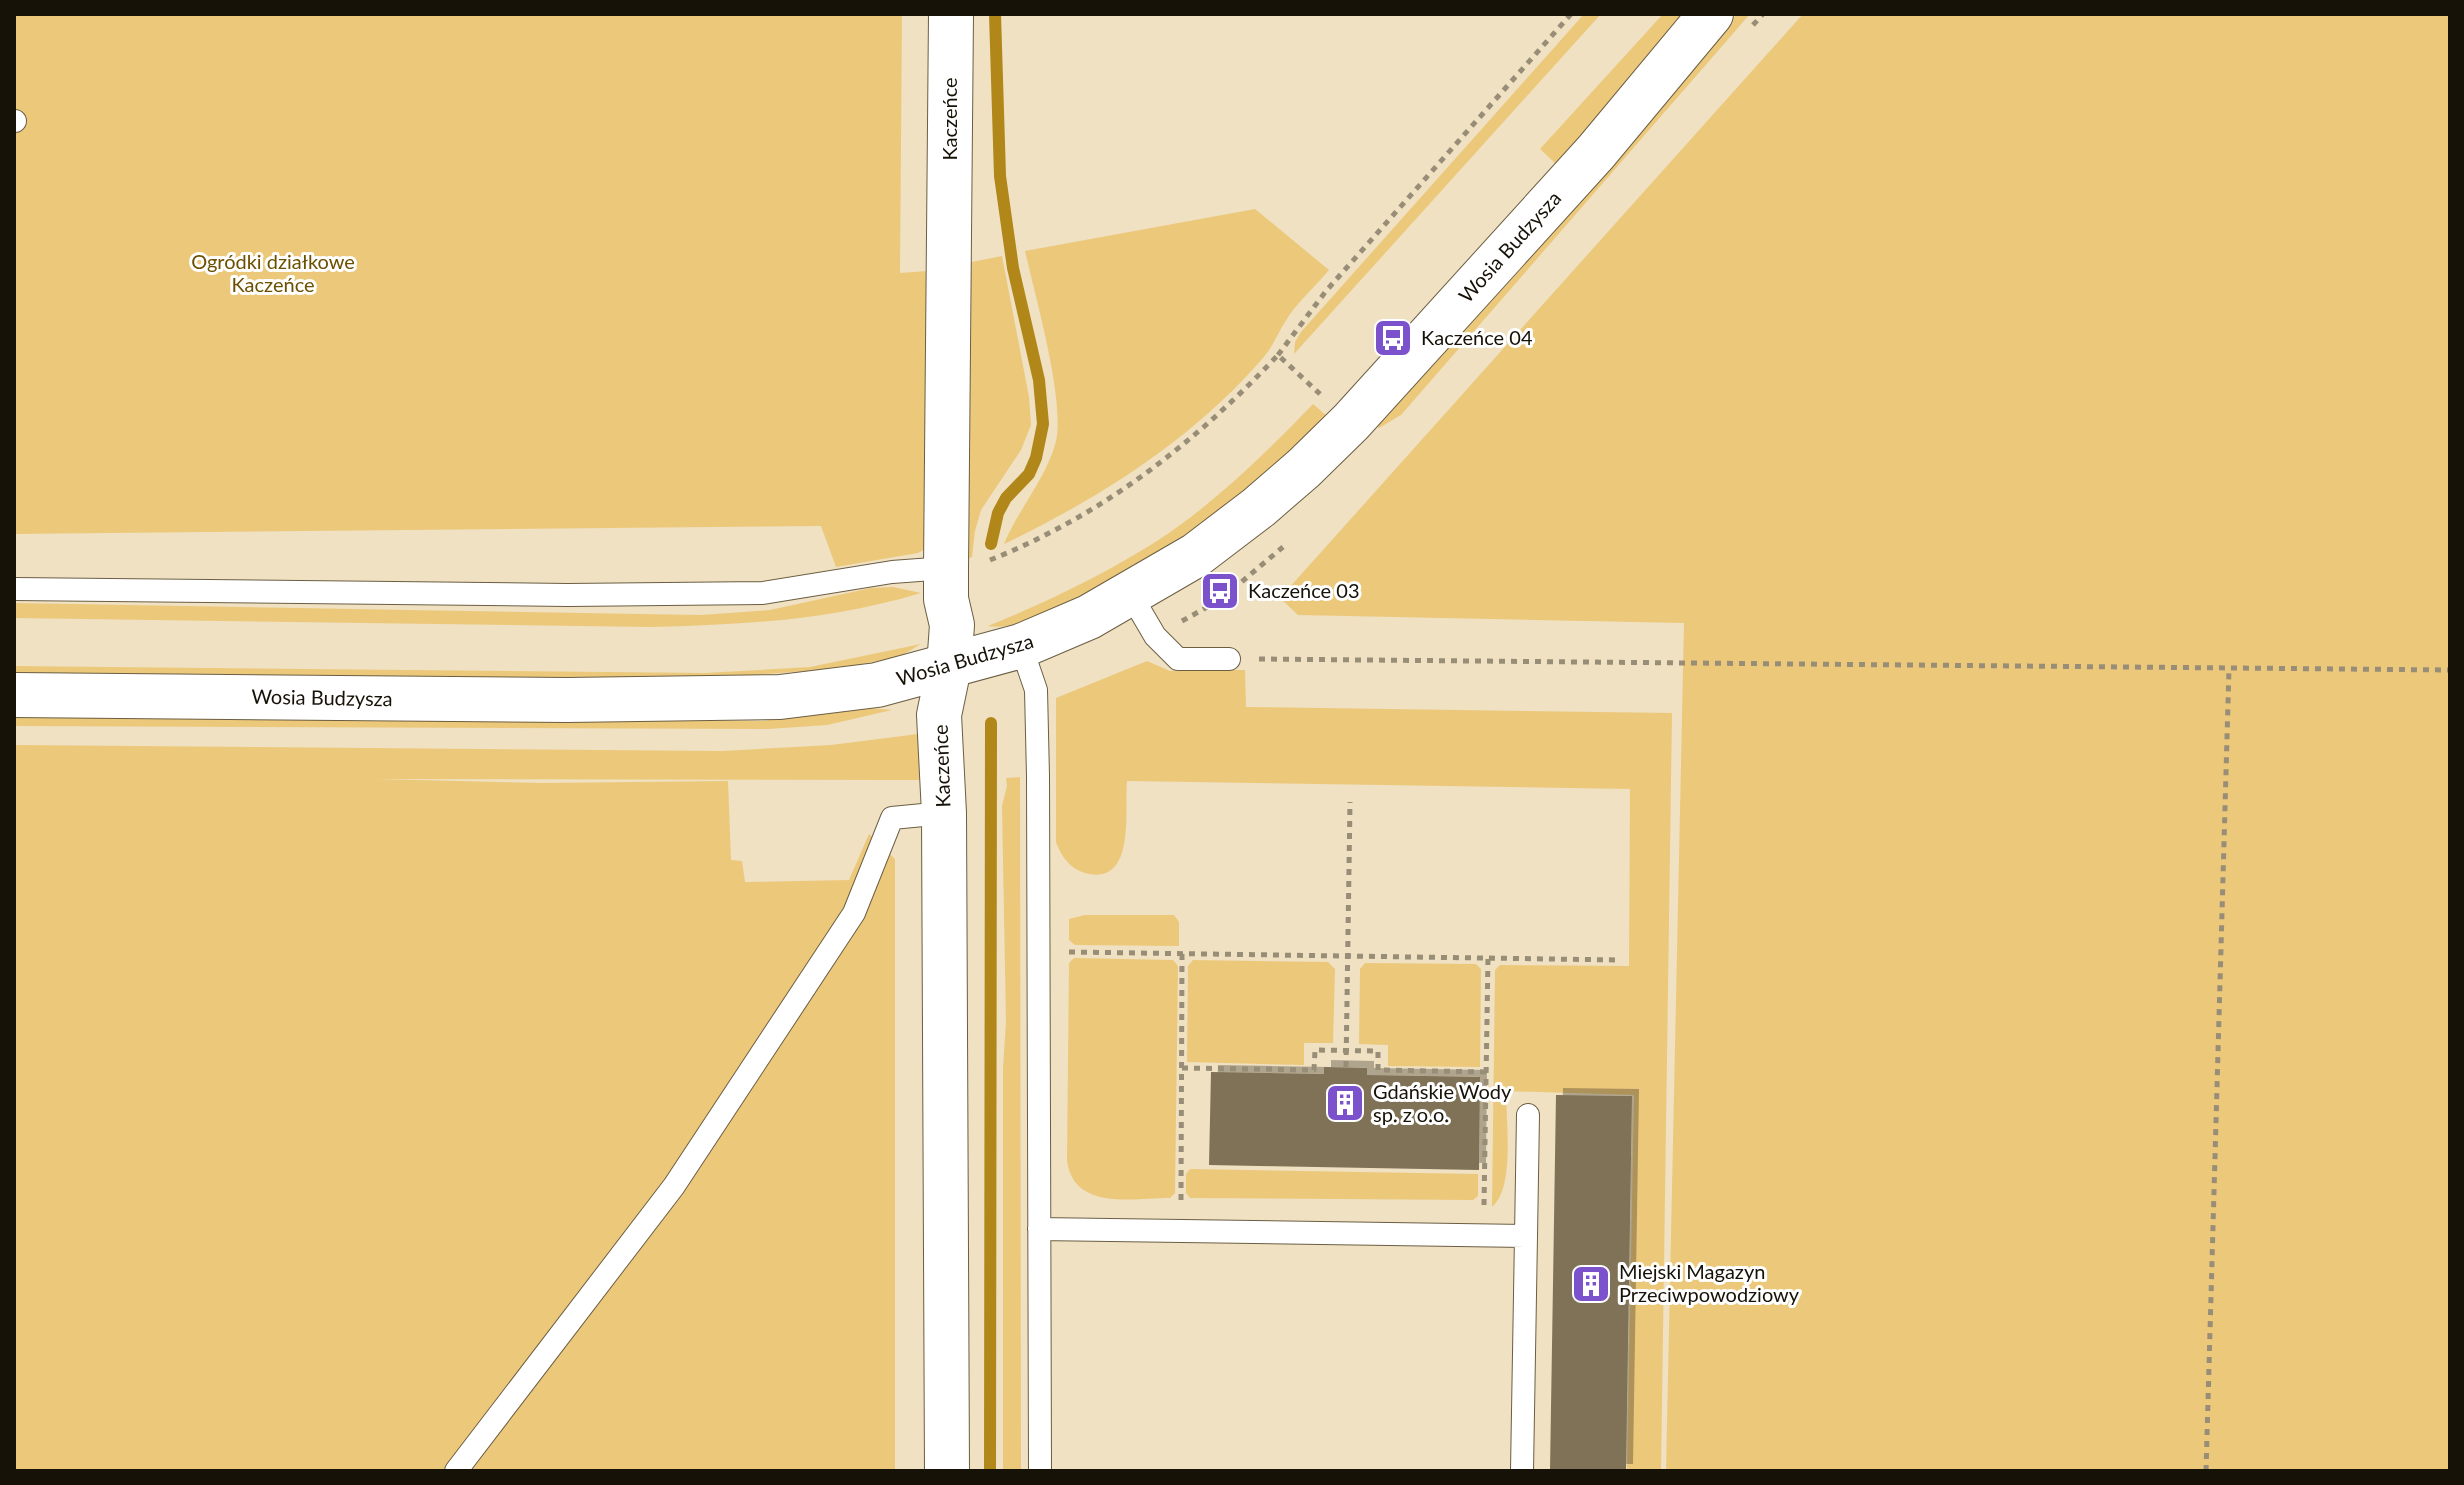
<svg xmlns="http://www.w3.org/2000/svg" width="2464" height="1485" font-family="Lato,sans-serif">
  <style>
    .green { fill: #ecc87b }
    .lines { fill: none; stroke-linecap: round; stroke-linejoin: round }
    .stream { stroke: #b1871a; stroke-width: 12 }
    .building { fill: #7f7257; filter: url(#shadow) }
    .lane-casing { stroke: #6b5e43; stroke-width: 24 }
    .street-casing { stroke: #6b5e43; stroke-width: 46 }
    .secondary-casing { stroke: #6b5e43; stroke-width: 46 }
    .path { stroke: #988e77; stroke-width: 5; stroke-dasharray: 6 6; stroke-linecap: butt }
    .lane { stroke: #fff; stroke-width: 22 }
    .street { stroke: #fff; stroke-width: 44 }
    .secondary { stroke: #fff; stroke-width: 44 }
    .labels { text-anchor: middle; stroke-width: 6; stroke-linejoin: round; paint-order: stroke }
    .street-label { font-size: 20px; fill: #171207; stroke: #fff }
    .park-label { font-size: 20px; fill: #6c5000; stroke: #fff }
    .poi-label { font-size: 20px; fill: #171207; stroke: #fff; text-anchor: start }
  </style>
  <defs>
    <filter id="shadow"><feDropShadow dx="7" dy="-7" stdDeviation="0" flood-color="#0004"/></filter>
  </defs>
  <rect width="100%" height="100%" fill="#efe1c2"/>
  <!-- green -->
  <path class="green" d="M14,14H902L900,273L928,271L927,548L918,553L836,567L821,526L14,534Z
    M1584,14H1601L1294,354L1295,342L1301,332Z
    M1663,14H1685L1557,165L1540,149Z
    M1737,14H1750L1401,415L1379,428L1376,425L1696,65Z
    M1803,14H2450V1471H1666L1684,623L1298,615L1280,598Z
    M1255,209L1329,270C1315,287 1296,303 1285,322C1277,334 1273,347 1263,358C1193,439 1100,498 1004,544C1018,510 1044,481 1055,445C1067,406 1035,296 1025,251Z
    M1002,256L1029,397L1031,425L1021,450L981,510L975,531L972,557L964,560L962,264Z
    M1313,404L1327,416C1297,444 1268,474 1236,499C1182,540 1124,575 1063,604C1041,614 1012,630 988,626C1047,602 1103,575 1157,541C1215,503 1265,454 1313,404Z
    M893,587L921,593C832,620 743,625 651,627L14,618V603L701,615L770,610L871,588Z
    M921,644L904,654L889,659L834,669L671,681L14,675V666L705,673L810,667Z
    M1147,661L1170,671L1245,670L1246,707L1672,713L1661,1471H1627L1634,1095L1506,1091C1506,1121 1515,1188 1492,1207L1495,970L1500,965L1629,966L1630,789L1127,781C1124,809 1137,887 1085,873C1070,869 1061,856 1056,842V698Z
    M868,708L892,710L827,725L768,729L14,726V716L761,721Z
    M926,733L930,780L375,779L542,783L728,781L731,860L742,861L745,882L849,880L869,834L895,859V1471H14V745L722,751L831,745Z
    M1020,777L1021,1471H1003V1068L1006,1022L1002,806L1007,786L1006,778Z
    M1085,915H1174L1179,922V946L1075,945L1069,940V919Z
    M1074,958L1173,960L1178,966L1175,1193L1170,1198C1133,1198 1074,1211 1067,1161L1069,963Z
    M1193,960L1328,962L1335,969L1333,1043H1304V1065L1187,1062L1188,966Z
    M1365,963L1476,964L1481,969L1480,1067L1388,1066V1045L1359,1044L1360,969Z
    M1190,1169L1478,1174V1196L1473,1200L1190,1198L1186,1193V1174Z"/>
  <g class="lines">
    <!-- stream -->
    <path class="stream" d="M991,544L998,513L1006,498L1029,474L1036,458L1043,424L1039,380L1013,268L1000,176L995,14
      M990,1471L991,723"/>
  </g>
  <!-- building -->
  <path class="building" d="M1324,1067L1367,1068V1075L1480,1077L1479,1170L1209,1165L1211,1072L1324,1074Z
    M1556,1095L1632,1096L1626,1471H1550Z"/>
  <g class="lines">
    <defs>
      <path id="lane" d="M14,121H15
        M14,589L568,595L763,593L892,572L946,568
        M1131,595L1155,636L1178,659H1229
        M1021,646L1036,690L1038,776L1040,1471
        M1039,1229L1526,1236L1522,1471
        M1526,1236L1528,1115
        M456,1471L674,1186L854,913L892,818L944,813"/>
      <path id="street" d="M947,1471L944,813L939,715L949,667L952,625L946,599V568L951,14"/>
      <path id="secondary" d="M14,695L567,700L780,697L877,685L1021,646L1089,617L1196,555L1259,507L1304,468L1351,422L1596,152L1711,14"/>
    </defs>
    <!-- lane casing -->
    <use href="#lane" class="lane-casing"/>
    <!-- street casing -->
    <use href="#street" class="street-casing"/>
    <!-- secondary casing -->
    <use href="#secondary" class="secondary-casing"/>
    <!-- path -->
    <path class="path" d="M1753,25L1763,14
      M1278,355L1326,291L1571,14
      M990,560C1103,515 1195,443 1278,355L1320,394
      M1182,621L1220,600L1283,547
      M1259,659L2450,670
      M1069,952L1620,960
      M1346,1067L1350,802
      M1182,1068L1314,1070L1315,1050L1378,1051V1070L1487,1072
      M1181,1200L1182,954
      M1484,1205L1488,957
      M2206,1471L2229,668"/>
    <!-- lane -->
    <use href="#lane" class="lane"/>
    <!-- street -->
    <use href="#street" class="street"/>
    <!-- secondary -->
    <use href="#secondary" class="secondary"/>
  </g>
  <!-- icons -->
  <defs>
    <symbol id="bus-square" viewBox="-11 -11 22 22"><rect x="-9" y="-9" width="18" height="18" rx="4" fill="#7b52cc" stroke="#fff"/><path d="M-5-6H5V4H4V6H2V4H-2V6H-4V4H-5ZM-3.5-4V0h7V-4ZM-3.5 1.2v1.5H-2V1.2ZM2 1.2v1.5H3.5V1.2Z" fill="#fff"/></symbol>
    <symbol id="building-square" viewBox="-11 -11 22 22"><rect x="-9" y="-9" width="18" height="18" rx="4" fill="#7b52cc" stroke="#fff"/><path d="M-4-6H4V6H1V3H-1V6H-4ZM-2.5-4.3h1.7v1.8h-1.7ZM.8-4.3h1.7v1.8H.8ZM-2.5-1h1.7V.8h-1.7ZM.8-1h1.7V.8H.8Z" fill="#fff"/></symbol>
  </defs>
  <g fill-rule="evenodd">
    <use href="#bus-square" x="1371" y="316" width="44" height="44"/>
    <use href="#bus-square" x="1198" y="569" width="44" height="44"/>
    <use href="#building-square" x="1323" y="1081" width="44" height="44"/>
    <use href="#building-square" x="1569" y="1262" width="44" height="44"/>
  </g>
  <g class="labels">
    <!-- street labels -->
    <g class="street-label">
      <text transform="translate(950 119) rotate(-90)" y="7">Kaczeńce</text>
      <text transform="translate(1510 247) rotate(-48)" y="7">Wosia Budzysza</text>
      <text transform="translate(965 660) rotate(-16)" y="7">Wosia Budzysza</text>
      <text transform="translate(322 698) rotate(1)" y="7">Wosia Budzysza</text>
      <text transform="translate(942 766) rotate(-92)" y="7">Kaczeńce</text>
    </g>
    <!-- park labels -->
    <g class="park-label">
      <text x="273" y="269">Ogródki działkowe<tspan x="273" dy="23">Kaczeńce</tspan></text>
    </g>
    <!-- poi labels -->
    <g class="poi-label">
      <text x="1421" y="345">Kaczeńce 04</text>
      <text x="1248" y="598">Kaczeńce 03</text>
      <text x="1373" y="1099">Gdańskie Wody<tspan x="1373" dy="23">sp. z o.o.</tspan></text>
      <text x="1619" y="1279">Miejski Magazyn<tspan x="1619" dy="23">Przeciwpowodziowy</tspan></text>
    </g>
  </g>
  <!-- border -->
  <rect width="2464" height="1485" fill="none" stroke="#171207" stroke-width="32"/>
</svg>
